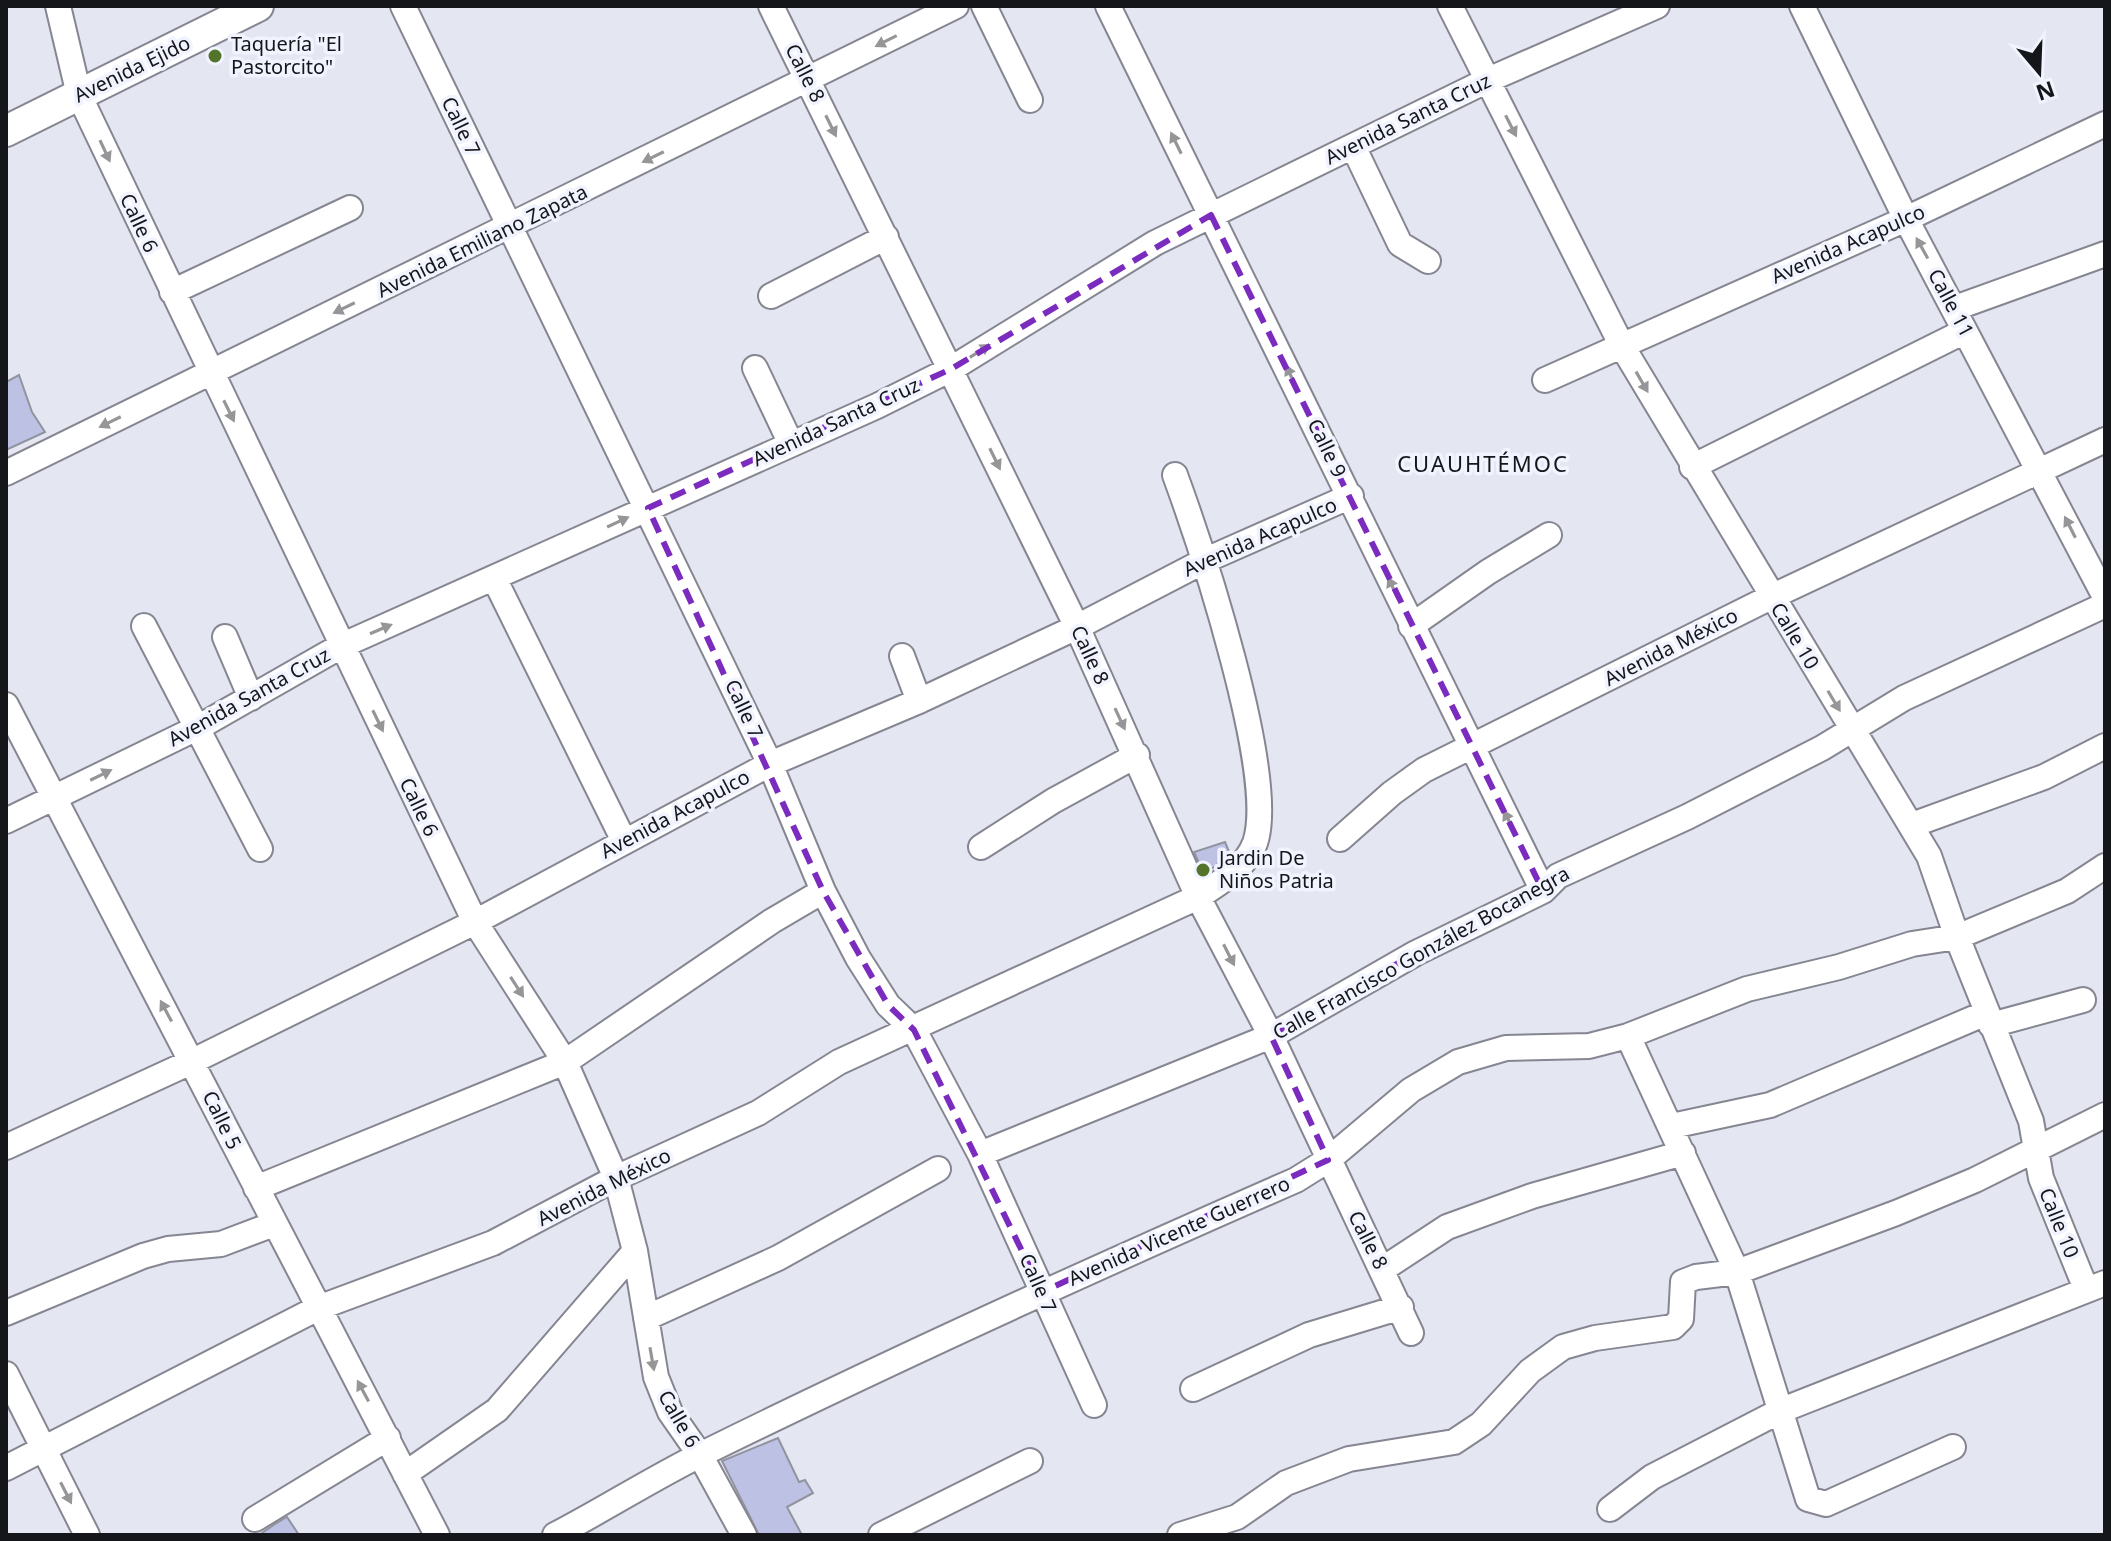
<svg xmlns="http://www.w3.org/2000/svg" width="2111" height="1541" font-family="'Noto Sans',sans-serif">
  <style>
    .building { fill: #bdc1e4; stroke: #91939e; stroke-width: 2 }
    .lines { fill: none; stroke-linecap: round; stroke-linejoin: round }
    .minor-casing { stroke: #858691; stroke-width: 28 }
    .major-casing { stroke: #858691; stroke-width: 34 }
    .minor { stroke: #fff; stroke-width: 24 }
    .major { stroke: #fff; stroke-width: 30 }
    .oneway { fill: #969698 }
    .marked { fill: none; stroke: #7b2cbf; stroke-width: 6; stroke-dasharray: 16 10; stroke-linejoin: round }
    .poi-dot { fill: #53742b; stroke: #f1f3ff; stroke-width: 3 }
    .labels { text-anchor: middle; stroke-width: 7; stroke-linejoin: round; paint-order: stroke }
    .poi-label { font-size: 20px; fill: #15161a; stroke: #f1f3ff; text-anchor: start }
    .street-label { font-size: 20px; fill: #15161a; stroke: #f1f3ff }
    .neighbourhood-label { font-size: 22px; letter-spacing: 2px; fill: #15161a; stroke: #f1f3ff }
  </style>
  <rect width="100%" height="100%" fill="#e4e6f1"/>
  <!-- building -->
  <path class="building" d="M19,375L32,412L45,432L6,450V382Z
    M1225,842L1230,854L1204,875L1194,852Z
    M778,1438L799,1482L805,1480L813,1493L787,1507L802,1535H759L722,1461Z
    M287,1517L299,1535H259L275,1524Z"/>
  <g class="lines">
    <defs>
      <path id="minor" d="M58,6L79,95L475,922L565,1062L616,1178L635,1251L656,1377L670,1412L700,1455L744,1535
        M403,6L770,764L823,891L858,958L888,1005L914,1030L980,1154L1094,1405
        M771,6L1077,627L1198,897L1271,1036L1411,1333
        M984,6L1030,100
        M1108,6L1543,891
        M1450,6L1622,346L1929,856L1957,937L2031,1121L2041,1178L2086,1289
        M1802,6L1906,219L2105,597
        M1353,146L1400,244L1428,261
        M172,292L350,208
        M771,296L886,237
        M1955,308L2105,254
        M755,368L791,444
        M1545,380L1906,219L2105,124
        M1692,467L1965,331
        M6,473L956,6
        M495,580L624,841
        M144,626L260,849
        M1411,626L1488,572L1549,535
        M225,637L251,698
        M902,656L919,701
        M6,705L437,1535
        M6,821L199,727L341,646L877,406L951,369L1155,243L1488,80L1657,6
        M1912,825L2044,777L2105,746
        M1340,839L1392,793L1424,770L1771,597L2105,440
        M981,847L1053,801L1137,755
        M1991,1025L2083,1000
        M1628,1036L1737,1272L1808,1499L1826,1504L1953,1447
        M1672,1126L1770,1105L1986,1013
        M6,1147L193,1061L475,922L770,764L919,701L1077,627L1206,560L1351,496
        M980,1154L1271,1036L1416,953L1543,891L1558,876L1687,817L1822,748L1904,698L2105,605
        M256,1188L565,1062L772,921L823,891
        M1383,1269L1447,1227L1532,1196L1683,1153
        M6,1313L143,1256L168,1249L221,1244L274,1224
        M646,1318L778,1258L938,1169
        M6,1374L87,1535
        M1193,1389L1309,1335L1401,1307
        M6,1468L318,1308L493,1243L616,1178L758,1113L839,1062L1198,897C1220,882 1245,869 1255,843C1278,777 1201,546 1175,475
        M405,1474L497,1410L635,1251
        M1610,1509L1652,1477L1782,1410L2105,1283
        M255,1519L388,1438
        M555,1535C605,1509 653,1478 704,1453C899,1357 1097,1267 1296,1180L1328,1160L1411,1090L1458,1062L1506,1048L1589,1046L1628,1036L1747,989L1839,967L1912,944L1957,937L2067,891L2105,866
        M881,1535L1030,1461
        M1180,1535L1237,1517L1286,1483L1349,1459L1454,1442L1481,1424L1530,1371L1563,1347L1595,1338L1673,1327L1681,1319L1683,1282L1696,1277L1737,1272L1896,1213L1975,1180L2105,1115"/>
      <path id="major" d="M6,131L258,6"/>
    </defs>
    <!-- minor casing -->
    <use href="#minor" class="minor-casing"/>
    <!-- major casing -->
    <use href="#major" class="major-casing"/>
    <!-- minor -->
    <use href="#minor" class="minor"/>
    <!-- major -->
    <use href="#major" class="major"/>
  </g>
  <!-- one-way arrows -->
  <defs><path id="oneway-solid" d="M-6-.8H1V-3.2L6.5 0L1 3.2V.8H-6Z" transform="scale(2)"/></defs>
  <g class="oneway">
    <use href="#oneway-solid" transform="translate(886 41) rotate(153)"/>
    <use href="#oneway-solid" transform="translate(831 126) rotate(64)"/>
    <use href="#oneway-solid" transform="translate(1511 126) rotate(63)"/>
    <use href="#oneway-solid" transform="translate(1176 143) rotate(-116)"/>
    <use href="#oneway-solid" transform="translate(105 151) rotate(65)"/>
    <use href="#oneway-solid" transform="translate(653 157) rotate(154)"/>
    <use href="#oneway-solid" transform="translate(1922 248) rotate(-119)"/>
    <use href="#oneway-solid" transform="translate(344 308) rotate(154)"/>
    <use href="#oneway-solid" transform="translate(980 351) rotate(-32)"/>
    <use href="#oneway-solid" transform="translate(1291 376) rotate(-116)"/>
    <use href="#oneway-solid" transform="translate(1642 382) rotate(60)"/>
    <use href="#oneway-solid" transform="translate(229 411) rotate(64)"/>
    <use href="#oneway-solid" transform="translate(110 422) rotate(154)"/>
    <use href="#oneway-solid" transform="translate(995 459) rotate(64)"/>
    <use href="#oneway-solid" transform="translate(618 522) rotate(-25)"/>
    <use href="#oneway-solid" transform="translate(2070 527) rotate(-117)"/>
    <use href="#oneway-solid" transform="translate(1393 588) rotate(-115)"/>
    <use href="#oneway-solid" transform="translate(381 629) rotate(-23)"/>
    <use href="#oneway-solid" transform="translate(1834 701) rotate(59)"/>
    <use href="#oneway-solid" transform="translate(1120 719) rotate(65)"/>
    <use href="#oneway-solid" transform="translate(378 721) rotate(64)"/>
    <use href="#oneway-solid" transform="translate(101 775) rotate(-26)"/>
    <use href="#oneway-solid" transform="translate(1509 821) rotate(-117)"/>
    <use href="#oneway-solid" transform="translate(1229 955) rotate(63)"/>
    <use href="#oneway-solid" transform="translate(517 987) rotate(57)"/>
    <use href="#oneway-solid" transform="translate(166 1011) rotate(-118)"/>
    <use href="#oneway-solid" transform="translate(652 1359) rotate(80)"/>
    <use href="#oneway-solid" transform="translate(363 1391) rotate(-118)"/>
    <use href="#oneway-solid" transform="translate(66 1493) rotate(63)"/>
  </g>
  <!-- marked area -->
  <path class="marked" d="M1211,215L1543,891L1416,953L1271,1036L1328,1160L1042,1292L914,1030L888,1005L823,891L648,508L951,369Z"/>
  <!-- markers -->
  <g class="poi-dot">
    <circle cx="215" cy="56" r="8"/>
    <circle cx="1203" cy="870" r="8"/>
  </g>
  <g class="labels">
    <!-- poi labels -->
    <g class="poi-label">
      <text x="231" y="51">Taquería "El<tspan x="231" dy="23">Pastorcito"</tspan></text>
      <text x="1219" y="865">Jardin De<tspan x="1219" dy="23">Niños Patria</tspan></text>
    </g>
    <!-- street labels -->
    <g class="street-label">
      <text transform="translate(132 69) rotate(-26)" y="7">Avenida Ejido</text>
      <text transform="translate(805 73) rotate(63)" y="7">Calle 8</text>
      <text transform="translate(1408 119) rotate(-26)" y="7">Avenida Santa Cruz</text>
      <text transform="translate(461 126) rotate(64)" y="7">Calle 7</text>
      <text transform="translate(139 223) rotate(65)" y="7">Calle 6</text>
      <text transform="translate(482 241) rotate(-26)" y="7">Avenida Emiliano Zapata</text>
      <text transform="translate(1848 244) rotate(-24)" y="7">Avenida Acapulco</text>
      <text transform="translate(1951 303) rotate(62)" y="7">Calle 11</text>
      <text transform="translate(836 422) rotate(-25)" y="7">Avenida Santa Cruz</text>
      <text transform="translate(1327 448) rotate(64)" y="7">Calle 9</text>
      <text transform="translate(1260 537) rotate(-24)" y="7">Avenida Acapulco</text>
      <text transform="translate(1795 636) rotate(59)" y="7">Calle 10</text>
      <text transform="translate(1671 647) rotate(-27)" y="7">Avenida México</text>
      <text transform="translate(1090 655) rotate(65)" y="7">Calle 8</text>
      <text transform="translate(249 697) rotate(-29)" y="7">Avenida Santa Cruz</text>
      <text transform="translate(744 709) rotate(65)" y="7">Calle 7</text>
      <text transform="translate(419 807) rotate(64)" y="7">Calle 6</text>
      <text transform="translate(675 814) rotate(-28)" y="7">Avenida Acapulco</text>
      <text transform="translate(1421 953) rotate(-29)" y="7">Calle Francisco González Bocanegra</text>
      <text transform="translate(222 1120) rotate(64)" y="7">Calle 5</text>
      <text transform="translate(604 1187) rotate(-27)" y="7">Avenida México</text>
      <text transform="translate(2059 1223) rotate(68)" y="7">Calle 10</text>
      <text transform="translate(1179 1231) rotate(-24)" y="7">Avenida Vicente Guerrero</text>
      <text transform="translate(1368 1240) rotate(63)" y="7">Calle 8</text>
      <text transform="translate(1038 1283) rotate(66)" y="7">Calle 7</text>
      <text transform="translate(679 1419) rotate(60)" y="7">Calle 6</text>
    </g>
    <!-- neighbourhood labels -->
    <g class="neighbourhood-label">
      <text x="1483" y="472">CUAUHTÉMOC</text>
    </g>
  </g>
  <!-- border -->
  <rect width="2111" height="1541" fill="none" stroke="#15161a" stroke-width="16"/>
  <!-- north arrow -->
  <g transform="translate(2039 72) rotate(161)" stroke="#f1f3ff" stroke-width="6" paint-order="stroke">
  <path d="M0-6L14 30L0 20L-14 30Z" fill="#15161a"/>
  <text y="-12" font-size="22" font-weight="bold" text-anchor="middle" fill="#15161a">N</text>
  </g>
</svg>
